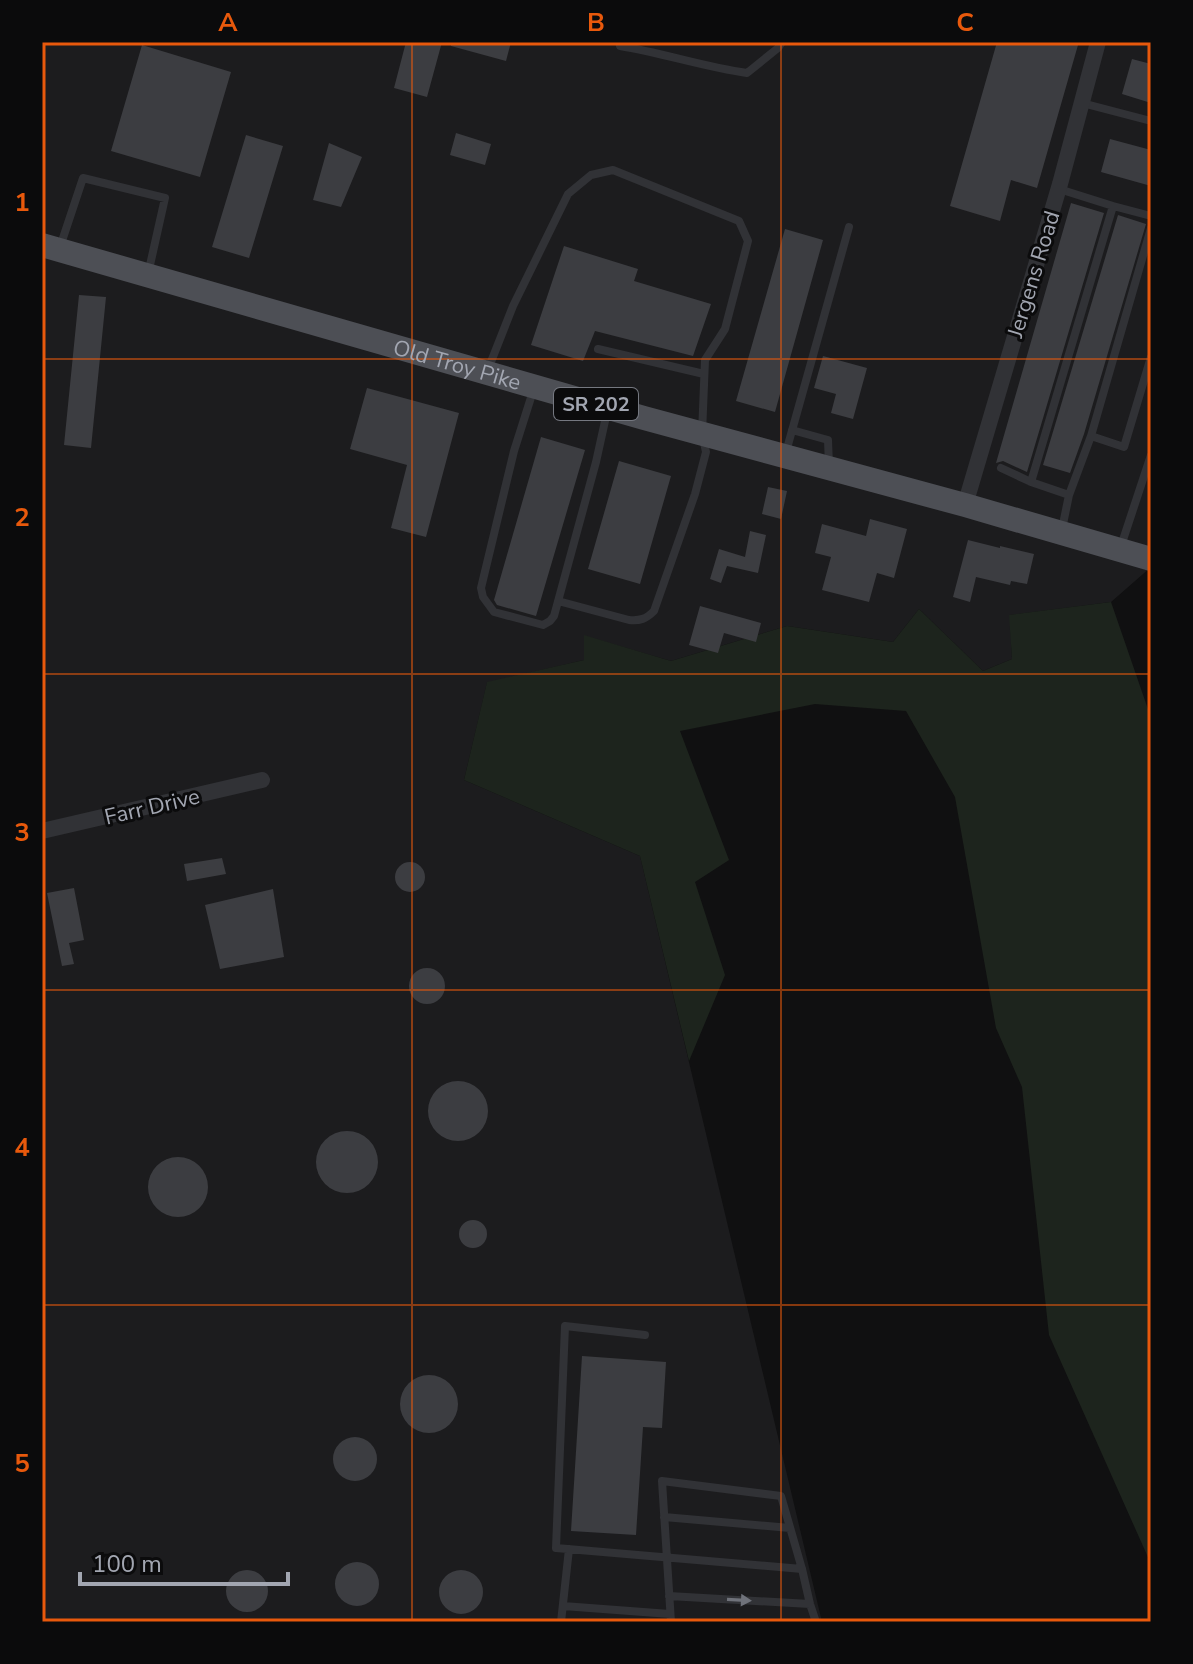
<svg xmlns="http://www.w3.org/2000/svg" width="1193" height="1664" font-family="'Nunito Sans',sans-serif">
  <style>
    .built { fill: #1c1c1e }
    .green { fill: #1d241d }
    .building { fill: #3c3d41 }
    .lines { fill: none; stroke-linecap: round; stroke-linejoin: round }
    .service { stroke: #313236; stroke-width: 8 }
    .minor { stroke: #313236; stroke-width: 16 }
    .primary { stroke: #4d4f55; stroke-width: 24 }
    .oneway { fill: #6f727a }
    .grid { fill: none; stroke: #e8590c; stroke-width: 2; stroke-opacity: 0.55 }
    .labels { text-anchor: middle; stroke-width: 6; stroke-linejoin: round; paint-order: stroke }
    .shield { fill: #0b0b0c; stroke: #757880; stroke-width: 2 }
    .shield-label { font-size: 20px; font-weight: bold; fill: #a2a6b1 }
    .street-label { font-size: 22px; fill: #a2a6b1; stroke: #0b0b0c }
    .neatline { fill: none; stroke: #e8590c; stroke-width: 3 }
    .grid-label { font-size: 26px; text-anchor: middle; font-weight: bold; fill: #e8590c }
  </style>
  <rect width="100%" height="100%" fill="#101011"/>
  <!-- built -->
  <path class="built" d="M42,42H1151V567L1111,602L1010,615L1012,659L983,671L919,609L893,642L787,626L671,661L585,636L584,660L487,683L464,780L640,856L822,1622H42Z"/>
  <!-- green -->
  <path class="green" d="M1111,602L1151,718V1564L1049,1335L1022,1087L996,1028L955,797L906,711L815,704L680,731L729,860L695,882L725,975L689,1061L640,856L464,780L487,682L584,660V635L671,661L787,626L893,642L919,609L983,671L1012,659L1009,615Z"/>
  <!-- building -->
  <path class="building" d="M406,42H442L427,97L394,88Z
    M451,42H511L506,61L451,46Z
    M997,42H1067L1078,45L1037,188L1011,180L1000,221L950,206Z
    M142,45L231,72L200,177L111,151Z
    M1132,59L1151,64V103L1122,94Z
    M456,133L491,144L485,165L450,155Z
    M246,135L283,146L249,258L212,247Z
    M1110,139L1151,150V186L1101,172Z
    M329,143L362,157L341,207L313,200Z
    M1071,203L1104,213L1027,472L1003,461L996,463Z
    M1118,215L1146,224L1084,434L1070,473L1043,465Z
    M785,229L823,240L775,412L736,401Z
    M564,246L638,269L634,281L711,304L693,356L595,331L583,361L531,345Z
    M79,295L106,297L91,448L64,445Z
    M823,356L867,368L853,419L831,413L836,394L814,388Z
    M367,388L459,413L426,537L391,528L407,465L350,449Z
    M541,437L585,450L536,616L497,605L494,600Z
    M619,461L671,476L640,584L588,569Z
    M768,487L787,491L781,519L762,514Z
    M870,519L907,529L894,578L877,573L869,602L822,590L831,557L815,553L822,524L866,536Z
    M750,531L766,535L758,573L727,566L721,583L710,579L719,549L745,557Z
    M968,540L1000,548V546L1034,554L1027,584L1011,581L1010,585L976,577L970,602L953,597Z
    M700,606L761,623L756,642L724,633L718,653L689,645Z
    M222,858L226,874L187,881L184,864Z
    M395 877a15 15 0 1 1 30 0a15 15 0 1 1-30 0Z
    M74,888L84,940L69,943L74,964L62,966L47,893Z
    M273,889L284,957L220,969L205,905Z
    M409 986a18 18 0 1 1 36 0a18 18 0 1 1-36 0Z
    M428 1111a30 30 0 1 1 60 0a30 30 0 1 1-60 0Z
    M316 1162a31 31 0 1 1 62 0a31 31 0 1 1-62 0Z
    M148 1187a30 30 0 1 1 60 0a30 30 0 1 1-60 0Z
    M459 1234a14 14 0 1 1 28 0a14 14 0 1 1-28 0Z
    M582,1356L666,1362L662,1428L643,1427L636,1535L571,1531Z
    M400 1404a29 29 0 1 1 58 0a29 29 0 1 1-58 0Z
    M333 1459a22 22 0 1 1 44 0a22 22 0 1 1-44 0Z
    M335 1584a22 22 0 1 1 44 0a22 22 0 1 1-44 0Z
    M226 1591a21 21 0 1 1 42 0a21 21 0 1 1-42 0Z
    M439 1592a22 22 0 1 1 44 0a22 22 0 1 1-44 0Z"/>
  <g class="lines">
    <!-- service -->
    <path class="service" d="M619,42L620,46C663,53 704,67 747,73L778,48L782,42
      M1082,103L1151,121
      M1059,189L1113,206
      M1151,228L1091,436L1124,447L1151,357
      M60,247L83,178L165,198L148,274
      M598,349L704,374
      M487,372L513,306L568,194L591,175L613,170L739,221L748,241L725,329L705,360L702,434L706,452L695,494L654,611C646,619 640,621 629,620L558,601
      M534,388L514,451L481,588L483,597L494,612L543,625L550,621L554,616L596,462L607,412
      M792,430L828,440L829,466
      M786,452L849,227
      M1001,468L1031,482
      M1069,495L1091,436
      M1062,529L1069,495L1031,482L1113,206L1151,216
      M1121,546L1151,455
      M645,1335L565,1326L556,1548L802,1569
      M664,1517L790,1528
      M669,1596L810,1604
      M563,1606L670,1614
      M561,1622L569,1549
      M671,1622L662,1481L781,1496L802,1569L810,1604L816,1622"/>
    <!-- minor -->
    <path class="minor" d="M965,505L1060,184L1098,42
      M42,831L262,780"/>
    <!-- primary -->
    <path class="primary" id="s1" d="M42,245L644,418L965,505L1151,559"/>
  </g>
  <!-- one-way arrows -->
  <defs><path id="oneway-solid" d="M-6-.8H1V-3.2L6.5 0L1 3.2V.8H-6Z" transform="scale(2)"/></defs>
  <use class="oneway" href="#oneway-solid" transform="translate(739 1600) rotate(3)"/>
  <!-- grid -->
  <path class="grid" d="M412,42V1622M781,42V1622M42,359H1151M42,674H1151M42,990H1151M42,1305H1151"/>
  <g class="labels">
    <!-- shield labels -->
    <rect class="shield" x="554" y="388" width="84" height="32" rx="6"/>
    <g class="shield-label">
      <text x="596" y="411">SR 202</text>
    </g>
    <!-- street labels -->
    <g class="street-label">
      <text transform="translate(1033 274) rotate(-73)" y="8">Jergens Road</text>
      <text dy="8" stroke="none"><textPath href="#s1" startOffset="432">Old Troy Pike</textPath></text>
      <text transform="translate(152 806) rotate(-13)" y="8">Farr Drive</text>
    </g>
  </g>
  <!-- border -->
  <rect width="1193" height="1664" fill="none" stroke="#0b0b0c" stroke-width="88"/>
  <!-- scale -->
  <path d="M80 1572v12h208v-12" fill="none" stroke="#a2a6b1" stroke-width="4"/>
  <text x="92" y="1572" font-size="24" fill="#a2a6b1" stroke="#0b0b0c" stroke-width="6" paint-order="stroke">100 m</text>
  <rect x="44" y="44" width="1105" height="1576" class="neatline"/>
  <g class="grid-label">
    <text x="228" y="31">A</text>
    <text x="596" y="31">B</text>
    <text x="965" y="31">C</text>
    <text x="22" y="211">1</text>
    <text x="22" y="526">2</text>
    <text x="22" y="841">3</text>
    <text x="22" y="1156">4</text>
    <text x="22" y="1472">5</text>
  </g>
</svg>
